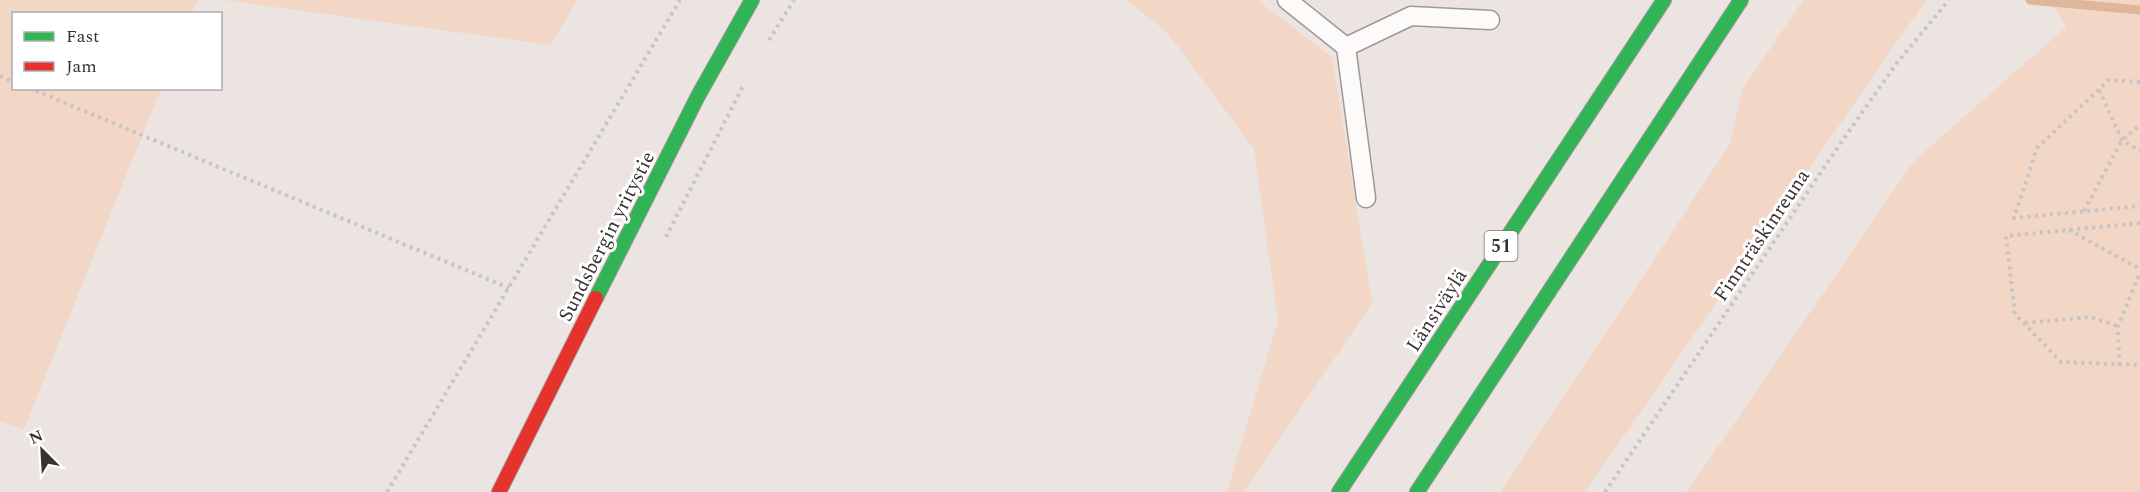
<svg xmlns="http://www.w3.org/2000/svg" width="2140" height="492" font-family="Spectral,serif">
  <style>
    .green { fill: #f2d7c7 }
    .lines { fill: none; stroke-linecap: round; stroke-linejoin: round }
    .stream { stroke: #deb69c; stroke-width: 9 }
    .lane-casing { stroke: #9e9996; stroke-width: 21 }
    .fast-casing { stroke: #9e9996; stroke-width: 16 }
    .jam-casing { stroke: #9e9996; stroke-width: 16 }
    .path { stroke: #c7c4c3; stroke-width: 4; stroke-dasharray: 3 4.5; stroke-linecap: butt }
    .lane { stroke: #fcfbfa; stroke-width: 18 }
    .fast { stroke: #30b455; stroke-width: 14 }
    .jam { stroke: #e5322d; stroke-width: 14 }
    .labels { text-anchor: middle; stroke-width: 6; stroke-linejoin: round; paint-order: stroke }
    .shield { fill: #fff; stroke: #74706f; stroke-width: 1.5 }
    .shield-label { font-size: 18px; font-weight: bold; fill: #383331 }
    .street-label { font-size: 20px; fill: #383331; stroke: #fff }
  </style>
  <rect width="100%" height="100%" fill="#ebe4e0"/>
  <!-- green -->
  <path class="green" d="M0,0H197L192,13L14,14V88L161,89L24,429L0,422Z
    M223,0H577L551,45Z
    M1126,0H1257L1332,57L1372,303L1244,492H1227L1278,320L1254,149L1167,32Z
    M1803,0H1926L1585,492H1501L1730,144L1742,90Z
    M2049,0H2140V492H1687L1914,161L2066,27Z"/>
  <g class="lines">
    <!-- stream -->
    <path class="stream" d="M2030,0L2140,10"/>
    <defs>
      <path id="lane" d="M1287,0L1346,47L1366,198
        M1346,47L1411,16L1490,20"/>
      <path id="fast" d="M596,298L698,96L752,0
        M1339,492L1664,0
        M1417,492L1741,0"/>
      <path id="jam" d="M499,492L596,298"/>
    </defs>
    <!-- lane casing -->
    <use href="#lane" class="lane-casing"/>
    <!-- fast casing -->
    <use href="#fast" class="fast-casing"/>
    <!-- jam casing -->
    <use href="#jam" class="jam-casing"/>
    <!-- path -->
    <path class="path" d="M769,40L794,0
      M0,76L14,82
      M2140,82L2109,80L2037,148L2014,218L2140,206
      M29,88L509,288
      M2099,90L2122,140L2140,151
      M2084,211L2122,140L2140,125
      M2140,223L2006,236L2015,314L2061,362L2140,365
      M2069,230L2140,269
      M666,237L743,86
      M2025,323L2090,317L2118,326
      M2119,365L2118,326L2140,273
      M387,492L680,0
      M1605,492L1838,147L1896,64L1949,0"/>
    <!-- lane -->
    <use href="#lane" class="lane"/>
    <!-- fast -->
    <use href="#fast" class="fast"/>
    <!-- jam -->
    <use href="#jam" class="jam"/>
  </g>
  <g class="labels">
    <!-- shield labels -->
    <rect class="shield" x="1484.5" y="231" width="33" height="30" rx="4.5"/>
    <g class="shield-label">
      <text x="1501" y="252">51</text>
    </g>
    <!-- street labels -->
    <g class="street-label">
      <text transform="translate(1761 235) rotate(-56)" y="7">Finnträskinreuna</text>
      <text transform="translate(606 236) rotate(-63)" y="7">Sundsbergin yritystie</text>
      <text transform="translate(1436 310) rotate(-57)" y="7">Länsiväylä</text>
    </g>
  </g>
  <!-- legend -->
  <rect x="12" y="12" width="210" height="78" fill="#ffffff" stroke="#afadad" stroke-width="1.5"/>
  <rect x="24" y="32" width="30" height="9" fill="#30b455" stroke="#afadad" stroke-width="1.5"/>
  <text x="66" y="42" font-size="18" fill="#383331">Fast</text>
  <rect x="24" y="62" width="30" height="9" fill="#e5322d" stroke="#afadad" stroke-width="1.5"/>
  <text x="66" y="72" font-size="18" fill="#383331">Jam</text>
  <!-- north arrow -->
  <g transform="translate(42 450) rotate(336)" stroke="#ffffff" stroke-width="4.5" paint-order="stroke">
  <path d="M0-4.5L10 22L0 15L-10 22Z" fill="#383331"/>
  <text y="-9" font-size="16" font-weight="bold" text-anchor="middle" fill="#383331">N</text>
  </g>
</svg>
